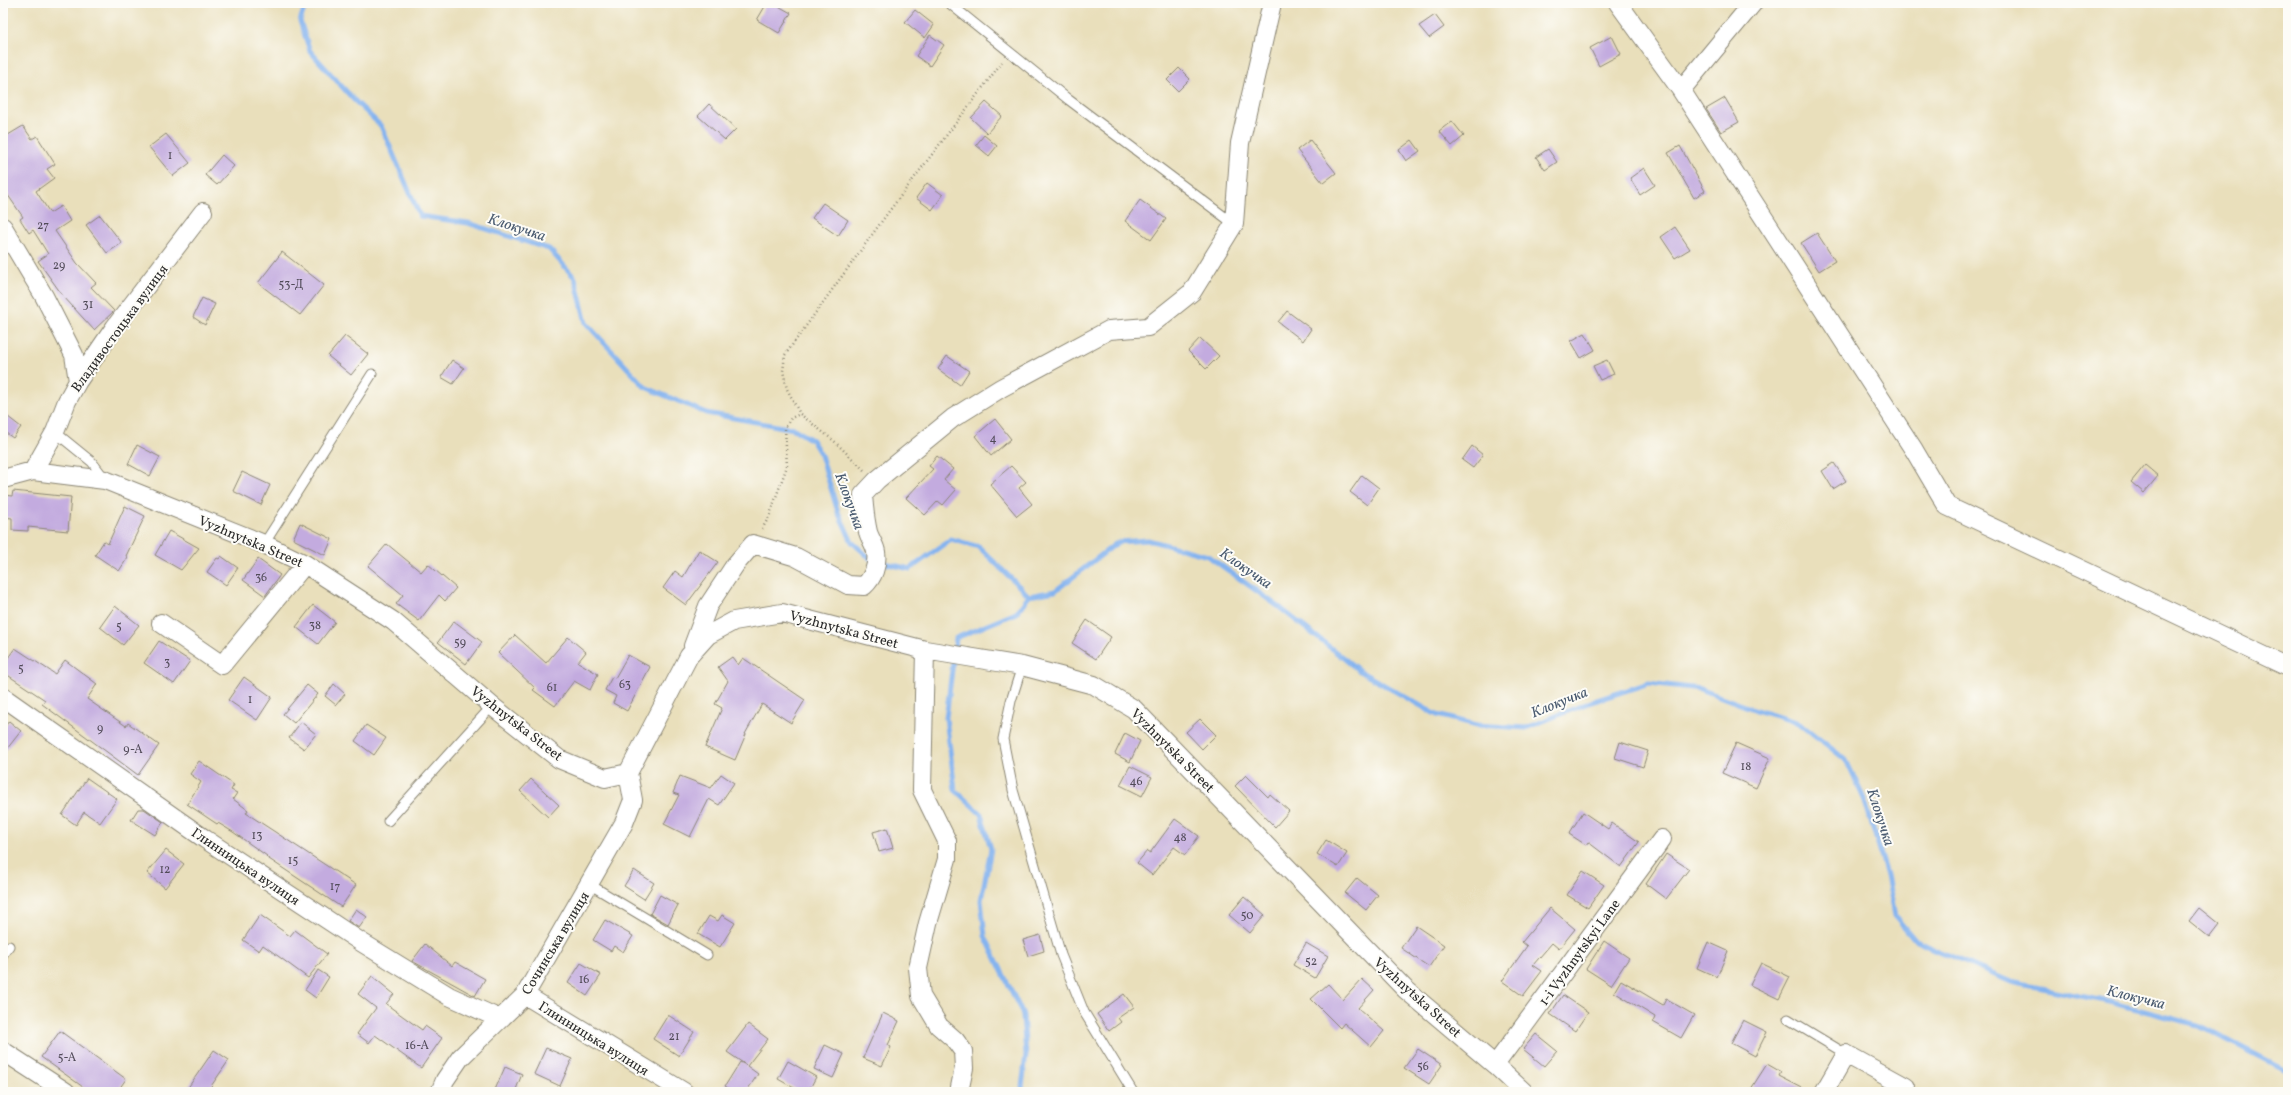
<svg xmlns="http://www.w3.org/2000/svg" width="2291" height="1095" font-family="Vollkorn,serif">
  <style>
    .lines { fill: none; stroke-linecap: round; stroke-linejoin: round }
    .stream { stroke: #85b4ef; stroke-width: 5 }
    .building { fill: #c3abdf }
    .service-casing { stroke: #8a8573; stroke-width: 11 }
    .minor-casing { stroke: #8a8573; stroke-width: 20 }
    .path { stroke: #8a8573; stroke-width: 2.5; stroke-dasharray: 1 3; stroke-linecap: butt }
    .service { stroke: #fff; stroke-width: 9 }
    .minor { stroke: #fff; stroke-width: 18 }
    .labels { text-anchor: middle; stroke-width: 4; stroke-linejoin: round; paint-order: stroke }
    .number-label { font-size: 12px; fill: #514b58 }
    .street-label { font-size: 14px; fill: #2b2b2b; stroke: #fdfcf7 }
    .water-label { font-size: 15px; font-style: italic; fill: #4a5b70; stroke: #fdfcf7 }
  </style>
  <rect width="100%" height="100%" fill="#fdfcf7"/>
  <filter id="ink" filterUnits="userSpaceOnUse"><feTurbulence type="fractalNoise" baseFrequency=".025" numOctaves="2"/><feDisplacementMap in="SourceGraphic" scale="8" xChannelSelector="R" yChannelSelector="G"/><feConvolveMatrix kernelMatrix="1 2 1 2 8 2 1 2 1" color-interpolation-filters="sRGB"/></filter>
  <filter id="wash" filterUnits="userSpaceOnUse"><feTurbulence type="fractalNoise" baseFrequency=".012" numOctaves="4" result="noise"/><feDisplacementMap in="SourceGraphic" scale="16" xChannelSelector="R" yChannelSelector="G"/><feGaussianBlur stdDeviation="0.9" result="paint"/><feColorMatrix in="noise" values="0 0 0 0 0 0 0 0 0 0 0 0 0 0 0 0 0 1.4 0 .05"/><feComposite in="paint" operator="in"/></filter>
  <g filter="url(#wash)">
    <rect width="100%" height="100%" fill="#e9dfbb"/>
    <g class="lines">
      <!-- stream -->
      <path class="stream" d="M306,3L300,21L310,51L354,100L381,126L420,216L468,223L549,249L575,278L586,323L645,387L706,413L794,429L812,440L821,455L838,512L852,542L872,560L910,569L951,539L979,547L1029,596L1055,591L1118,542L1148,540L1208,556L1279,607L1361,672L1437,715L1477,725L1526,728L1588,703L1649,683L1700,689L1756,710L1799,723L1846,760L1865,801L1887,875L1895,916L1916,941L2011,982L2110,1002L2198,1025L2288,1071
        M1024,1092L1022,1087L1026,1055L1023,1015L985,936L981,900L991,849L981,814L955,790L946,718L956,638L1016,613L1029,596"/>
    </g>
    <g id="blocks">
      <!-- building -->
      <path class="building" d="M767,3H773L791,13L779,33L757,20Z
        M915,10L934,25L925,38L905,22Z
        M1435,15L1444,27L1429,38L1419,26Z
        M930,35L944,45L930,66L916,56Z
        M1612,36L1621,54L1599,66L1590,48Z
        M1179,68L1190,79L1178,91L1167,80Z
        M1725,98L1739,122L1721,132L1706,109Z
        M986,102L1002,116L987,133L971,118Z
        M709,104L736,129L725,140L698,116Z
        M1452,121L1464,136L1452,146L1439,131Z
        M23,126L32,139L37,136L55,164L47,169L54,178L36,191L50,213L61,206L70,221L55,231L77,263L96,283L91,287L114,311L94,330L63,296L38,261L48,254L33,230L29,233L20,219L23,217L3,188V138Z
        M166,134L190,163L173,176L149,147Z
        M984,135L997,146L989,156L976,145Z
        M1310,140L1336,173L1323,183L1297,150Z
        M1412,140L1420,151L1406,161L1399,150Z
        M1680,146L1705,191L1694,198L1668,153Z
        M1548,149L1557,162L1545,170L1536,157Z
        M222,155L234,166L217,185L205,175Z
        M1644,168L1655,185L1640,195L1630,178Z
        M927,183L943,195L932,210L916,198Z
        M1140,200L1166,219L1151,240L1125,221Z
        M823,203L848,220L838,236L812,218Z
        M100,215L122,243L107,253L86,225Z
        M1675,227L1690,249L1675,258L1661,237Z
        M1817,233L1835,261L1819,271L1801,243Z
        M282,252L324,285L300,315L258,283Z
        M202,298L215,304L205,325L193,317Z
        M1287,311L1311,329L1303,341L1278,322Z
        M1585,333L1595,350L1581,358L1571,341Z
        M345,336L368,354L351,375L328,356Z
        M1200,338L1219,356L1206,369L1188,351Z
        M947,356L969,371L960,385L938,369Z
        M452,360L464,368L453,384L441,377Z
        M1607,360L1614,374L1600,380L1593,366Z
        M3,413L21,427L13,438L3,431Z
        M995,419L1011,439L991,456L975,436Z
        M137,445L160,457L150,476L128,464Z
        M1472,446L1483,455L1473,468L1462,460Z
        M937,456L953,469L944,480L956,490L943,505L938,501L925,515L906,498L933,469L929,466Z
        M1834,463L1846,481L1833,489L1822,471Z
        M2145,465L2158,476L2144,493L2131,482Z
        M1011,466L1026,482L1019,488L1032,504L1017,516L990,484Z
        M242,472L270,485L261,505L233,491Z
        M1362,475L1379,488L1367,505L1350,492Z
        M13,491L71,497L68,531L28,527V531L12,530V518L3,517V495L12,496Z
        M125,506L145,516L126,556L128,557L119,571L95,555L104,541L108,544Z
        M300,523L332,539L325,555L293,539Z
        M169,531L199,548L181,570L155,555Z
        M387,544L421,572L428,564L456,588L445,601L439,595L419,621L396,604L403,595L368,566Z
        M699,550L718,562L686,605L663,588L675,571L683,577Z
        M221,556L238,568L226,585L207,572L217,558L219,559Z
        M258,559L280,575L265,596L243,580Z
        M313,605L335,622L318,644L296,627Z
        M115,606L139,625L123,645L100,627Z
        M1087,620L1111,637L1096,659L1072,643Z
        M454,621L482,642L466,664L438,642Z
        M515,635L546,663L568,637L586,652L578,662L598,674L590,690L574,681L555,706L533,690L535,688L498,653Z
        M159,641L190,661L174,684L144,663Z
        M15,648L55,674L65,660L97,684L87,699L126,726L128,723L159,745L138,775L42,704L45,700L3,672V665Z
        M628,655L650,667L627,711L613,703L616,696L605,690L612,677L615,678Z
        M732,657L738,665L743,658L805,700L791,723L762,704L745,734H746L735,760L705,747L722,708L715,704L728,681L718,667Z
        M244,677L272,697L257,720L228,700Z
        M334,684L345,694L336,705L325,696Z
        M307,685L318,694L294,723L283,714Z
        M1200,719L1216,735L1202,749L1186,732Z
        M9,721L21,731L3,754V729Z
        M301,722L316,734L304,749L289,738Z
        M366,725L386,738L374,755L355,741Z
        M1125,733L1140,741L1130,762L1115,754Z
        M1620,742L1648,751L1643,767L1615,758Z
        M1736,743L1770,758L1756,788L1722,773Z
        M199,761L234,785L231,790L237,793L233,799L248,810L246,813L356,885L341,907L266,857L267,856L233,832L218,823L217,824L187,804L201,782L190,774Z
        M1130,766L1152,777L1142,796L1120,785Z
        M721,774L734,783L719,805L709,799L690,837L664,824L679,795L673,793L680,776L711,788Z
        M1246,775L1268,797L1270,794L1289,811L1275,827L1235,786Z
        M87,778L117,799L100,823L84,812L76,825L62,815Z
        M531,779L559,805L548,817L520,791Z
        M138,809H144L163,822L155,835L131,820Z
        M1583,812L1608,829L1612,823L1639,842L1621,867L1588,842L1586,845L1569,834Z
        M1175,819L1199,836L1185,855L1174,847L1152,875L1137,863L1147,851L1150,853Z
        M887,828L893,848L879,852L873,832Z
        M1326,840L1347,853L1338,867L1317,854Z
        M166,850L184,864L165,888L147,873Z
        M1666,854L1689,869L1666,899L1646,884Z
        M634,870L654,883L644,899L624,886Z
        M1583,871L1604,885L1588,908L1567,895Z
        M1357,878L1378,895L1366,910L1345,893Z
        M660,895L678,905L668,924L650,914Z
        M1244,897L1265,915L1250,933L1229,915Z
        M1550,908L1575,929L1559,949L1552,943L1533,965L1542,971L1523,996L1502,981L1527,946L1522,942Z
        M2199,908L2219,924L2209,937L2189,921Z
        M356,909L367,917L359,928L348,921Z
        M260,915L290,936L295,930L327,954L308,978L263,945L259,951L243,940Z
        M722,915L735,923L720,947L698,934L709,916L718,921Z
        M605,920L633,936L623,952L614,946L611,951L593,940Z
        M1416,926L1444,945L1429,967L1401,948Z
        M1040,935L1044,951L1028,956L1023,940Z
        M1604,941L1629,958L1611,985L1586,969Z
        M1708,942L1728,951L1717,977L1697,968Z
        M1306,943L1328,956L1315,978L1293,965Z
        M425,944L452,966L455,962L485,979L475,996L412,961Z
        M581,963L601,975L587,996L568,983Z
        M1761,963L1790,977L1779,999L1750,985Z
        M318,970L329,977L316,998L305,990Z
        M372,976L394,994L386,1004L422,1030L425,1026L442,1038L421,1068L375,1035L369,1043L357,1034L376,1008L358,994Z
        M1362,979L1374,990L1358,1008L1384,1031L1371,1047L1344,1023L1340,1028L1311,999L1328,984L1343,1000Z
        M1621,980L1663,1005L1666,999L1694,1015L1681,1038L1653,1022L1655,1017L1614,992Z
        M1124,994L1134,1007L1118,1018L1121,1022L1109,1031L1097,1014Z
        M1563,995L1588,1012L1575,1031L1550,1014Z
        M883,1013L899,1021L888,1045L891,1047L882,1066L863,1058Z
        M668,1015L694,1032L679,1056L653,1039Z
        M1743,1020L1767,1032L1755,1056L1731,1043Z
        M748,1024L768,1039L747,1066L758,1074L746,1092H734L725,1086L740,1062L746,1065L727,1052Z
        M60,1031L126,1079L117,1092H90L41,1057Z
        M1536,1034L1557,1051L1544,1066L1523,1049Z
        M825,1045L844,1054L833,1078L814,1069Z
        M546,1048L572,1059L560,1086L534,1074Z
        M1418,1049L1442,1065L1429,1084L1404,1068Z
        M214,1050L229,1060L207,1092H185Z
        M788,1061L816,1077L808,1092H801L778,1079Z
        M1767,1064L1781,1072L1779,1076L1810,1092H1749Z
        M505,1067L522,1074L515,1092H494Z"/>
    </g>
  </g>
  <g filter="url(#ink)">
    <use href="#blocks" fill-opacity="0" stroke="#8a8573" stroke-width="1"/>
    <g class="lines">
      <defs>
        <path id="service" d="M949,3L1069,100L1234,224
          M55,432L92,462L105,479
          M264,544L372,374
          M1022,666L1011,701L1003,739L1013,790L1061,955L1084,1012L1133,1092
          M388,821L492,706
          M589,884L707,955
          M3,954L9,946
          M1788,1019L1846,1054"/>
        <path id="minor" d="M1618,3L1681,90L1914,450L1947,506L2288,667
          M1681,90L1753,3
          M3,227L44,296L74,355L78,381
          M33,471L55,432L67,401L78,381L115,327L203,212
          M3,479L33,471L105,480L264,544L305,564L393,621L492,706L559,759L605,778L628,773L689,656L708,635L734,621L782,613L925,650L1022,666L1094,685L1134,709L1405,989L1495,1065L1524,1092
          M161,623L222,665L305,564
          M693,646L708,606L735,565L753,544L796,557L848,585L864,586C873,578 878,565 876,552C875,545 870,539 868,532C865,519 864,508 863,495L877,480L953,418L1001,388L1109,330L1148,327L1192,292L1234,224L1240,143L1272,3
          M925,650L922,790L947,841V859L928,923L918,968L921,996L939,1026L955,1040L963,1051L964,1068L959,1092
          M3,697L205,839L361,942L449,996L500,1019
          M525,995L684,1092
          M3,1051L66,1092
          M1495,1065L1662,839
          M440,1092L445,1080L460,1058L525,995L624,823L633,800L628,773
          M1824,1092L1846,1054L1906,1087"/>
      </defs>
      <!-- service casing -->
      <use href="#service" class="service-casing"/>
      <!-- minor casing -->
      <use href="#minor" class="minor-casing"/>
      <!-- path -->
      <path class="path" d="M864,470L834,441L800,414L787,389L783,371L785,355L890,210L1002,62
        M762,529L769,517L787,466L785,428L791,418L800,414"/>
      <!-- service -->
      <use href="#service" class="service"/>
      <!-- minor -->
      <use href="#minor" class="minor"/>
    </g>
  </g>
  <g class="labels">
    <!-- number labels -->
    <g class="number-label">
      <text x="170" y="159">1</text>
      <text x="43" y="229">27</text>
      <text x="59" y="269">29</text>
      <text x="291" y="288">53-Д</text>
      <text x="88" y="308">31</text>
      <text x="993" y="442">4</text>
      <text x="261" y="581">36</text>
      <text x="315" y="629">38</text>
      <text x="119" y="630">5</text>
      <text x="460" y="646">59</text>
      <text x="167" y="666">3</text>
      <text x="21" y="672">5</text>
      <text x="625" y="688">63</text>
      <text x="552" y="691">61</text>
      <text x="250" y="703">1</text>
      <text x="100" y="732">9</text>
      <text x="133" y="753">9-А</text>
      <text x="1746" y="770">18</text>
      <text x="1136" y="785">46</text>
      <text x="257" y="839">13</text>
      <text x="1180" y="841">48</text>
      <text x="293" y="864">15</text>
      <text x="165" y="873">12</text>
      <text x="335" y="890">17</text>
      <text x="1247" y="919">50</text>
      <text x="1311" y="965">52</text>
      <text x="584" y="983">16</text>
      <text x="674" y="1040">21</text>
      <text x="417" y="1049">16-А</text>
      <text x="67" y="1061">5-А</text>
      <text x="1423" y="1070">56</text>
    </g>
    <!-- street labels -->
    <g class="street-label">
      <text transform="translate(119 328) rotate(-54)" y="5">Владивостоцька вулиця</text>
      <text transform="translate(251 541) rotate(23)" y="5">Vyzhnytska Street</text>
      <text transform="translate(844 629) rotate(15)" y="5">Vyzhnytska Street</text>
      <text transform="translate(517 723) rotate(38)" y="5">Vyzhnytska Street</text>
      <text transform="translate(1173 750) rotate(45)" y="5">Vyzhnytska Street</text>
      <text transform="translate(246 866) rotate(34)" y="5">Глинницька вулиця</text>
      <text transform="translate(555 943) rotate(-59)" y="5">Сочинська вулиця</text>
      <text transform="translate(1579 952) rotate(-54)" y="5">1-i Vyzhnytskyi Lane</text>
      <text transform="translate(1418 997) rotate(42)" y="5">Vyzhnytska Street</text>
      <text transform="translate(594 1038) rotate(32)" y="5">Глинницька вулиця</text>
    </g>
    <!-- water labels -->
    <g class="water-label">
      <text transform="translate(517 227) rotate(18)" y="5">Клокучка</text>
      <text transform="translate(850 501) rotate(70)" y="5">Клокучка</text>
      <text transform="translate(1246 568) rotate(35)" y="5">Клокучка</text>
      <text transform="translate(1559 702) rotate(-22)" y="5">Клокучка</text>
      <text transform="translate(1881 817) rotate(72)" y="5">Клокучка</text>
      <text transform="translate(2136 997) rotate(14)" y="5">Клокучка</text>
    </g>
  </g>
  <!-- margin -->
  <rect width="2291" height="1095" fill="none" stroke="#fdfcf7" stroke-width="16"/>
</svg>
